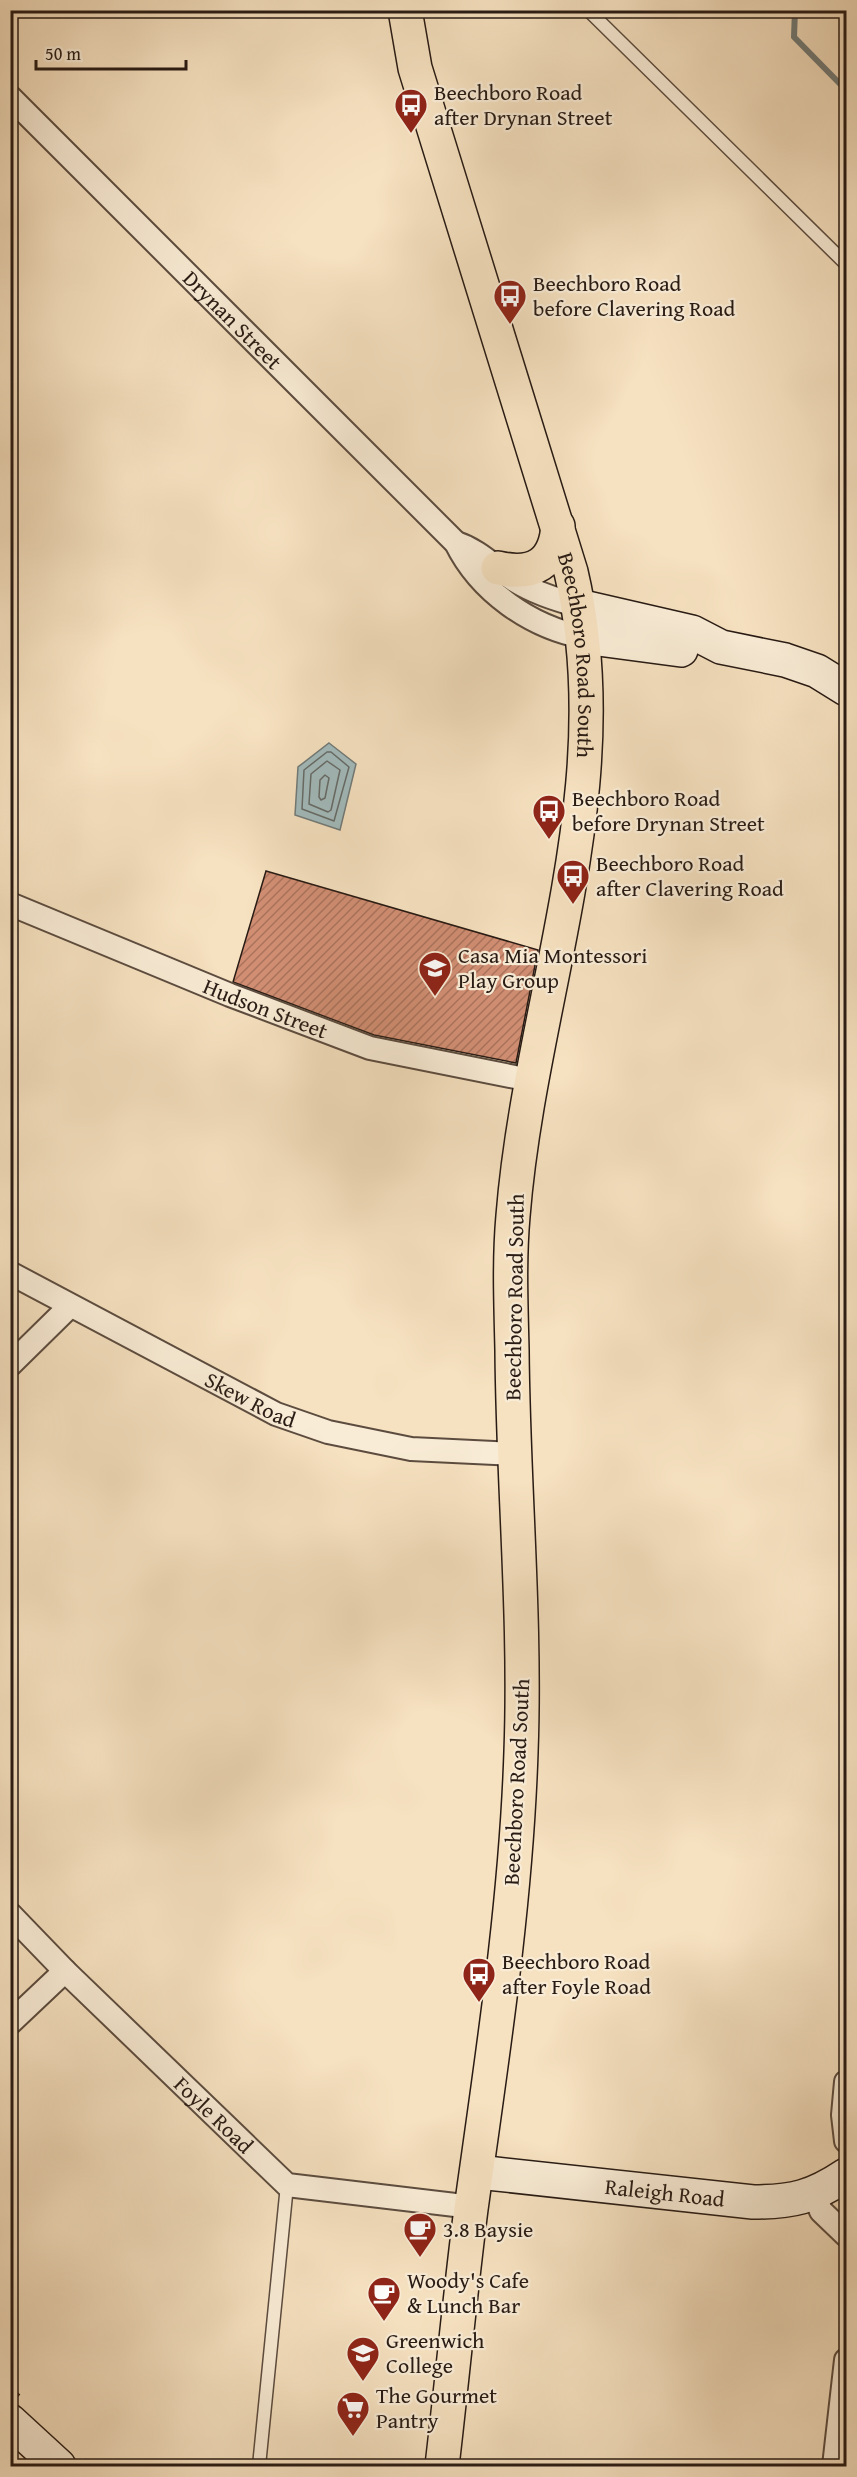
<svg xmlns="http://www.w3.org/2000/svg" width="857" height="2477" font-family="'Gentium Book Plus',serif">
  <style>
    .water { fill: #a2bbbd; stroke: #717b79; stroke-width: 1.5 }
    .lines { fill: none; stroke-linecap: round; stroke-linejoin: round }
    .shore { stroke: #656b68; stroke-width: 1.5 }
    .stream { stroke: #717b79; stroke-width: 6 }
    .building { fill: url(#building-hatch); stroke: #281b14; stroke-width: 1.5 }
    .lane-casing { stroke: #5c4c3f; stroke-width: 15 }
    .street-casing { stroke: #5c4c3f; stroke-width: 26 }
    .secondary-casing { stroke: #281b14; stroke-width: 36 }
    .primary-casing { stroke: #281b14; stroke-width: 36 }
    .path { stroke: #281b14; stroke-width: 4; stroke-dasharray: 4.5 3; stroke-linecap: butt }
    .lane { stroke: #f9ecd6; stroke-width: 12 }
    .street { stroke: #f9ecd6; stroke-width: 22 }
    .secondary { stroke: #f9ecd6; stroke-width: 33 }
    .primary { stroke: #f6e1c0; stroke-width: 33 }
    .labels { text-anchor: middle; stroke-width: 4.5; stroke-linejoin: round; paint-order: stroke }
    .poi-label { font-size: 22px; fill: #281b14; stroke: #f9ecd6; text-anchor: start }
    .street-label { font-size: 22px; fill: #281b14; stroke: #f9ecd6 }
  </style>
  <defs>
    <pattern id="building-hatch" width="6" height="6" patternUnits="userSpaceOnUse" patternTransform="scale(1.5)"><rect width="6" height="6" fill="#d18e73"/><path d="M-1 1l2-2M0 6l6-6M5 7l2-2" fill="none" stroke="#aa735d"/></pattern>
  </defs>
  <rect width="100%" height="100%" fill="#f6e1c0"/>
  <filter id="stains"><feTurbulence type="fractalNoise" baseFrequency=".00333" numOctaves="4"/><feColorMatrix values="0 0 0 0 .2 0 0 0 0 .09 0 0 0 0 .02 0 0 0 .5 -.17"/></filter>
  <radialGradient id="worn" r=".72"><stop offset=".6" stop-color="#630" stop-opacity="0"/><stop offset="1" stop-color="#630" stop-opacity=".3"/></radialGradient>
  <!-- water -->
  <path class="water" d="M329,743L356,764L340,830L295,815L298,767Z"/>
  <g class="lines">
    <!-- shore -->
    <path class="shore" d="M327,752H331L349,767L334,821L302,809L304,770Z
      M327,761L340,770L331,810L328,812L309,804L311,774Z
      M325,775L329,778L325,798L321,800L319,797L320,780Z"/>
    <!-- stream -->
    <path class="stream" d="M795,10L794,37L846,90"/>
  </g>
  <!-- building -->
  <path class="building" d="M266,871L538,950L516,1063L374,1035L233,982Z"/>
  <g class="lines">
    <defs>
      <path id="lane" d="M588,10L846,264
        M259,2466L287,2185"/>
      <g id="street">
        <path id="s1" d="M10,97L456,543C480,592 531,627 583,637"/>
        <path d="M456,543C478,550 492,565 511,578C532,592 555,599 579,606"/>
        <path id="s2" d="M10,904L230,995L370,1048L530,1080"/>
        <path id="s3" d="M10,1273L276,1414L328,1432L411,1449L514,1454"/>
        <path d="M10,1365L69,1307"/>
        <path id="s4" d="M10,1914L65,1971L287,2185L472,2207"/>
        <path d="M10,2023L65,1971"/>
        <path d="M846,2082L843,2115L846,2141"/>
        <path d="M814,2194L821,2211L846,2235"/>
        <path d="M834,2466L846,2360"/>
      </g>
      <g id="secondary">
        <path d="M579,606L692,632L721,647L785,660L817,671L846,689"/>
        <path d="M583,637L681,650"/>
        <path id="s5" d="M478,2172L753,2202C793,2202 813,2197 846,2175"/>
        <path d="M10,2421L59,2466"/>
      </g>
      <g id="primary">
        <path id="s6" d="M405,10L415,68L571,572C622,788 530,1002 513,1216C509,1261 511,1305 512,1350C513,1484 526,1618 521,1752C516,1905 492,2058 471,2209C460,2295 452,2381 442,2466"/>
        <path d="M498,568C533,576 555,564 558,526"/>
      </g>
    </defs>
    <!-- lane casing -->
    <use href="#lane" class="lane-casing"/>
    <!-- street casing -->
    <use href="#street" class="street-casing"/>
    <!-- secondary casing -->
    <use href="#secondary" class="secondary-casing"/>
    <!-- primary casing -->
    <use href="#primary" class="primary-casing"/>
    <!-- path -->
    <path class="path" d="M10,2388L19,2396
      M84,2460L90,2466"/>
    <!-- lane -->
    <use href="#lane" class="lane"/>
    <!-- street -->
    <use href="#street" class="street"/>
    <!-- secondary -->
    <use href="#secondary" class="secondary"/>
    <!-- primary -->
    <use href="#primary" class="primary"/>
  </g>
  <!-- icons -->
  <defs>
    <symbol id="bus-pin" viewBox="-11 -11 22 30"><path d="M0 17L-7.5 6A9.5 9.5 0 1 1 7.5 6Z" fill="#8f2418" stroke="#f9ecd6"/><path d="M-5-6H5V4H4V6H2V4H-2V6H-4V4H-5ZM-3.5-4V0h7V-4ZM-3.5 1.2v1.5H-2V1.2ZM2 1.2v1.5H3.5V1.2Z" fill="#fff"/></symbol>
    <symbol id="school-pin" viewBox="-11 -11 22 30"><path d="M0 17L-7.5 6A9.5 9.5 0 1 1 7.5 6Z" fill="#8f2418" stroke="#f9ecd6"/><path d="M0-5L7-2L0 1L-7-2ZM-4 1L0 2.5L4 1V4Q0 6-4 4Z" fill="#fff"/></symbol>
    <symbol id="cafe-pin" viewBox="-11 -11 22 30"><path d="M0 17L-7.5 6A9.5 9.5 0 1 1 7.5 6Z" fill="#8f2418" stroke="#f9ecd6"/><path d="M-5.5-4.5H6V0H3Q3 3.5 0 3.5H-2.5Q-5.5 3.5-5.5 0ZM3-3.2v2h1.7v-2ZM-6 4.5H4V6H-6Z" fill="#fff"/></symbol>
    <symbol id="university-pin" viewBox="-11 -11 22 30"><path d="M0 17L-7.5 6A9.5 9.5 0 1 1 7.5 6Z" fill="#8f2418" stroke="#f9ecd6"/><path d="M0-5L7-2L0 1L-7-2ZM-4 1L0 2.5L4 1V4Q0 6-4 4Z" fill="#fff"/></symbol>
    <symbol id="supermarket-pin" viewBox="-11 -11 22 30"><path d="M0 17L-7.5 6A9.5 9.5 0 1 1 7.5 6Z" fill="#8f2418" stroke="#f9ecd6"/><path d="M-6-5.5h2.5l.6 2H6L4.5 2H-2.5L-4.4-4H-6ZM-1.5 3.2a1.3 1.3 0 1 0 .1 0ZM3 3.2a1.3 1.3 0 1 0 .1 0Z" fill="#fff"/></symbol>
  </defs>
  <g fill-rule="evenodd">
    <use href="#bus-pin" x="392" y="86" width="38" height="52"/>
    <use href="#bus-pin" x="491" y="277" width="38" height="52"/>
    <use href="#bus-pin" x="530" y="792" width="38" height="52"/>
    <use href="#bus-pin" x="554" y="857" width="38" height="52"/>
    <use href="#school-pin" x="416" y="949" width="38" height="52"/>
    <use href="#bus-pin" x="460" y="1955" width="38" height="52"/>
    <use href="#cafe-pin" x="401" y="2210" width="38" height="52"/>
    <use href="#cafe-pin" x="365" y="2274" width="38" height="52"/>
    <use href="#university-pin" x="344" y="2334" width="38" height="52"/>
    <use href="#supermarket-pin" x="334" y="2389" width="38" height="52"/>
  </g>
  <g class="labels">
    <!-- poi labels -->
    <g class="poi-label">
      <text x="434" y="100">Beechboro Road<tspan x="434" dy="25">after Drynan Street</tspan></text>
      <text x="533" y="291">Beechboro Road<tspan x="533" dy="25">before Clavering Road</tspan></text>
      <text x="572" y="806">Beechboro Road<tspan x="572" dy="25">before Drynan Street</tspan></text>
      <text x="596" y="871">Beechboro Road<tspan x="596" dy="25">after Clavering Road</tspan></text>
      <text x="458" y="963">Casa Mia Montessori<tspan x="458" dy="25">Play Group</tspan></text>
      <text x="502" y="1969">Beechboro Road<tspan x="502" dy="25">after Foyle Road</tspan></text>
      <text x="443" y="2237">3.8 Baysie</text>
      <text x="407" y="2288">Woody's Cafe<tspan x="407" dy="25">&amp; Lunch Bar</tspan></text>
      <text x="386" y="2348">Greenwich<tspan x="386" dy="25">College</tspan></text>
      <text x="376" y="2403">The Gourmet<tspan x="376" dy="25">Pantry</tspan></text>
    </g>
    <!-- street labels -->
    <g class="street-label">
      <text dy="8" stroke="none"><textPath href="#s1" startOffset="315">Drynan Street</textPath></text>
      <text dy="8" stroke="none"><textPath href="#s6" startOffset="670">Beechboro Road South</textPath></text>
      <text dy="8" stroke="none"><textPath href="#s2" startOffset="276">Hudson Street</textPath></text>
      <text transform="translate(514 1297) rotate(-89)" y="8">Beechboro Road South</text>
      <text dy="8" stroke="none"><textPath href="#s3" startOffset="272">Skew Road</textPath></text>
      <text transform="translate(516 1782) rotate(-87)" y="8">Beechboro Road South</text>
      <text dy="8" stroke="none"><textPath href="#s4" startOffset="286">Foyle Road</textPath></text>
      <text dy="8" stroke="none"><textPath href="#s5" startOffset="188">Raleigh Road</textPath></text>
    </g>
  </g>
  <!-- margin -->
  <rect width="857" height="2477" fill="none" stroke="#f6e1c0" stroke-width="36"/>
  <rect x="12" y="12" width="833" height="2453" fill="none" stroke="#281b14" stroke-width="3"/>
  <rect x="18" y="18" width="821" height="2441" fill="none" stroke="#281b14" stroke-width="1.5"/>
  <!-- scale -->
  <path d="M36 60v9h150v-9" fill="none" stroke="#281b14" stroke-width="3"/>
  <text x="45" y="60" font-size="18" fill="#281b14" stroke="#f9ecd6" stroke-width="4.5" paint-order="stroke">50 m</text>
  <rect width="100%" height="100%" filter="url(#stains)"/>
  <rect width="100%" height="100%" fill="url(#worn)"/>
</svg>
